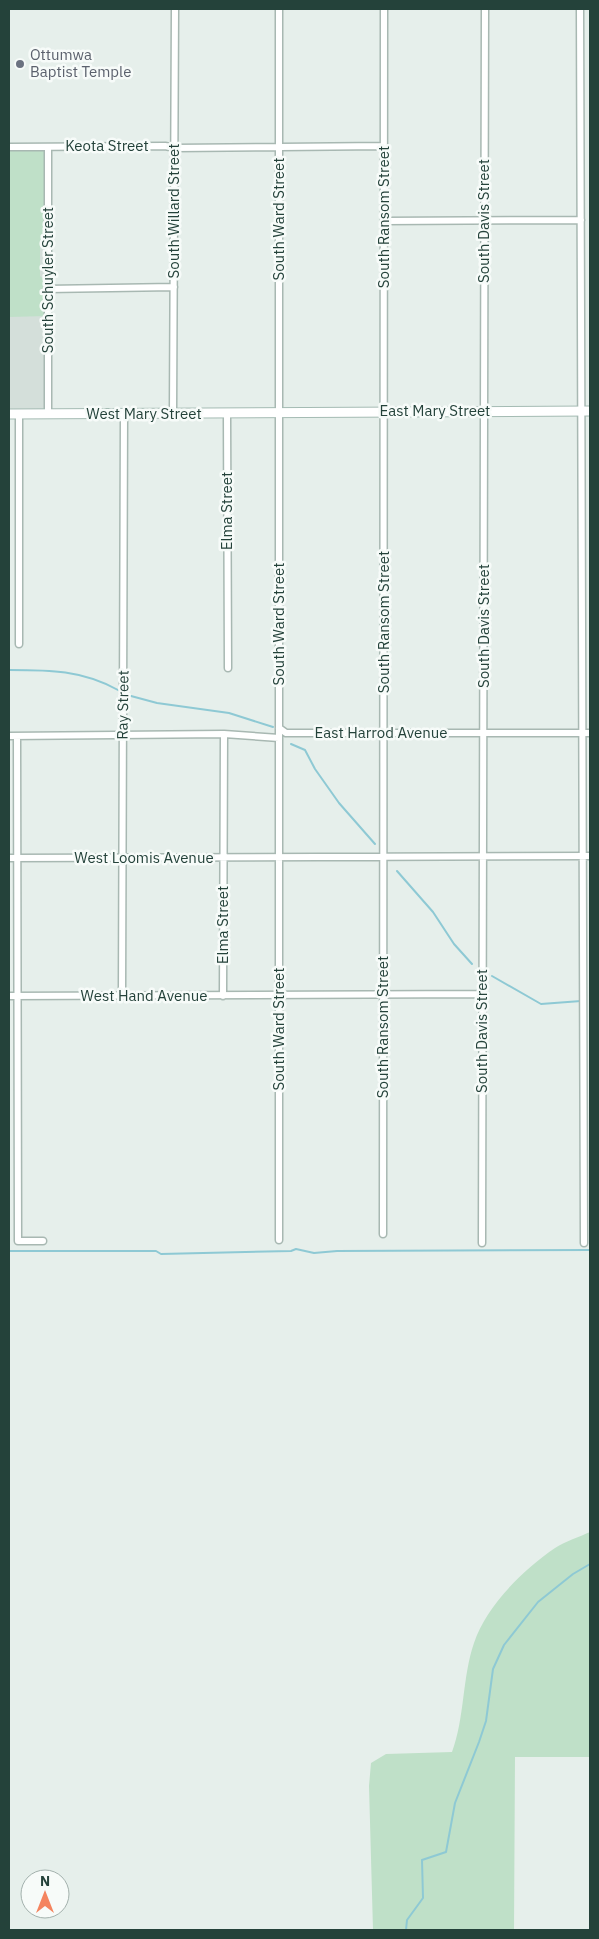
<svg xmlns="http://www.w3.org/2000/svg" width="599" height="1939" font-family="'IBM Plex Sans',sans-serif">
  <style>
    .built { fill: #d4dfda }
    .green { fill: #bfe0c8 }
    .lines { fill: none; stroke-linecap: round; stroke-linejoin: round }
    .stream { stroke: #8ec9d4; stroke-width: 2 }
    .minor-casing { stroke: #a8b8b2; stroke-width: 9 }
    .secondary-casing { stroke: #a4bbb3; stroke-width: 11 }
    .minor { stroke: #fff; stroke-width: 6 }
    .secondary { stroke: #fff; stroke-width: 9 }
    .worship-dot { fill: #6b7280; stroke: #f7fbf9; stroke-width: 2 }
    .labels { text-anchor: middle; stroke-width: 5; stroke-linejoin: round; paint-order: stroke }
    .worship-label { font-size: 15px; fill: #5b616d; stroke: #f7fbf9; text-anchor: start }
    .street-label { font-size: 15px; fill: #24423a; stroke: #f7fbf9 }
  </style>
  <rect width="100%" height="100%" fill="#e6efeb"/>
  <!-- built -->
  <path class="built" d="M9,244H47L48,414H9Z"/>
  <!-- green -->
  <path class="green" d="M9,147H48L47,244L40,245V276L47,282V316L9,317Z
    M590,1532V1757H515L514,1930H373L369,1786L371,1763L386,1754L452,1752C465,1717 462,1678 474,1643C486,1606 524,1569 555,1548C566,1541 579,1537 590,1532Z"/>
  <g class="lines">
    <!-- stream -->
    <path class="stream" d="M9,670C50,670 82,670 118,690
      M131,696L157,703L229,713L273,727
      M291,744L305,750L315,769L339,803L375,844
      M397,871L433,912L454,944L472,964
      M492,976L541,1004L581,1001
      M9,1251H156L161,1254L291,1251L296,1249L314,1253L337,1251L590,1250
      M406,1930L407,1920L423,1898L422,1860L446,1852L455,1803L479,1742L486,1721L493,1669L504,1645L538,1602L573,1574L590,1564"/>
    <defs>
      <path id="minor" d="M279,9V1240
        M580,9L584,1243
        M9,147L165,146L175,148L384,146
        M48,147V414
        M384,221L581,220
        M47,289L174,287
        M19,414V644
        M173,414L175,9
        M227,414L228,668
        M279,728L286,733H590
        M9,736L224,734L279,738
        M17,736L18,1241H43
        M9,858L590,856
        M9,996L483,994
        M122,996L124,414
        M223,996L224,734
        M383,1234L384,9
        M482,1243L485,9"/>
      <path id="secondary" d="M9,414L590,411"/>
    </defs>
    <!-- minor casing -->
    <use href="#minor" class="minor-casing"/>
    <!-- secondary casing -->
    <use href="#secondary" class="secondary-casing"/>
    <!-- minor -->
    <use href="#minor" class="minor"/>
    <!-- secondary -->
    <use href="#secondary" class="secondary"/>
  </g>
  <!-- markers -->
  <circle class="worship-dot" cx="20" cy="64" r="5"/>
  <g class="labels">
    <!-- worship labels -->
    <g class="worship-label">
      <text x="30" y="60">Ottumwa<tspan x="30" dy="17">Baptist Temple</tspan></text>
    </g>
    <!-- street labels -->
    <g class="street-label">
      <text x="107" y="151">Keota Street</text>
      <text transform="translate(174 211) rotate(-90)" y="5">South Willard Street</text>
      <text transform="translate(384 217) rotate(-90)" y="5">South Ransom Street</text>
      <text transform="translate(279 219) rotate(-90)" y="5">South Ward Street</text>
      <text transform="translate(484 221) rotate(-90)" y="5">South Davis Street</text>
      <text transform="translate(48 280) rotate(-90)" y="5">South Schuyler Street</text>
      <text x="435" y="416">East Mary Street</text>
      <text x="144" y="419">West Mary Street</text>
      <text transform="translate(227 511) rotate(-90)" y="5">Elma Street</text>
      <text transform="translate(384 622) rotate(-90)" y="5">South Ransom Street</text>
      <text transform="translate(279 624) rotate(-90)" y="5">South Ward Street</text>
      <text transform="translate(484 626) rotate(-90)" y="5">South Davis Street</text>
      <text transform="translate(123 705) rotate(-89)" y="5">Ray Street</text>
      <text x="381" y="738">East Harrod Avenue</text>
      <text x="144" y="863">West Loomis Avenue</text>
      <text transform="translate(223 925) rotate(-90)" y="5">Elma Street</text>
      <text x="144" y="1001">West Hand Avenue</text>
      <text transform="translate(383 1027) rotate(-90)" y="5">South Ransom Street</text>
      <text transform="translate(279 1029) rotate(-90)" y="5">South Ward Street</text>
      <text transform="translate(482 1031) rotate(-90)" y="5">South Davis Street</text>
    </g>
  </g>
  <!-- border -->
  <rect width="599" height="1939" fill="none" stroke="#24423a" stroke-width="20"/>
  <!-- north arrow -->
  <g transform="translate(45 1894)"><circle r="24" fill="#f7fbf9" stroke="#a3b1ad"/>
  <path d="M0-4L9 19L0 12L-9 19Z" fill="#f4845f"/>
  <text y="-8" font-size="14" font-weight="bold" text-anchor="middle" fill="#24423a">N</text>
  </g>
</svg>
